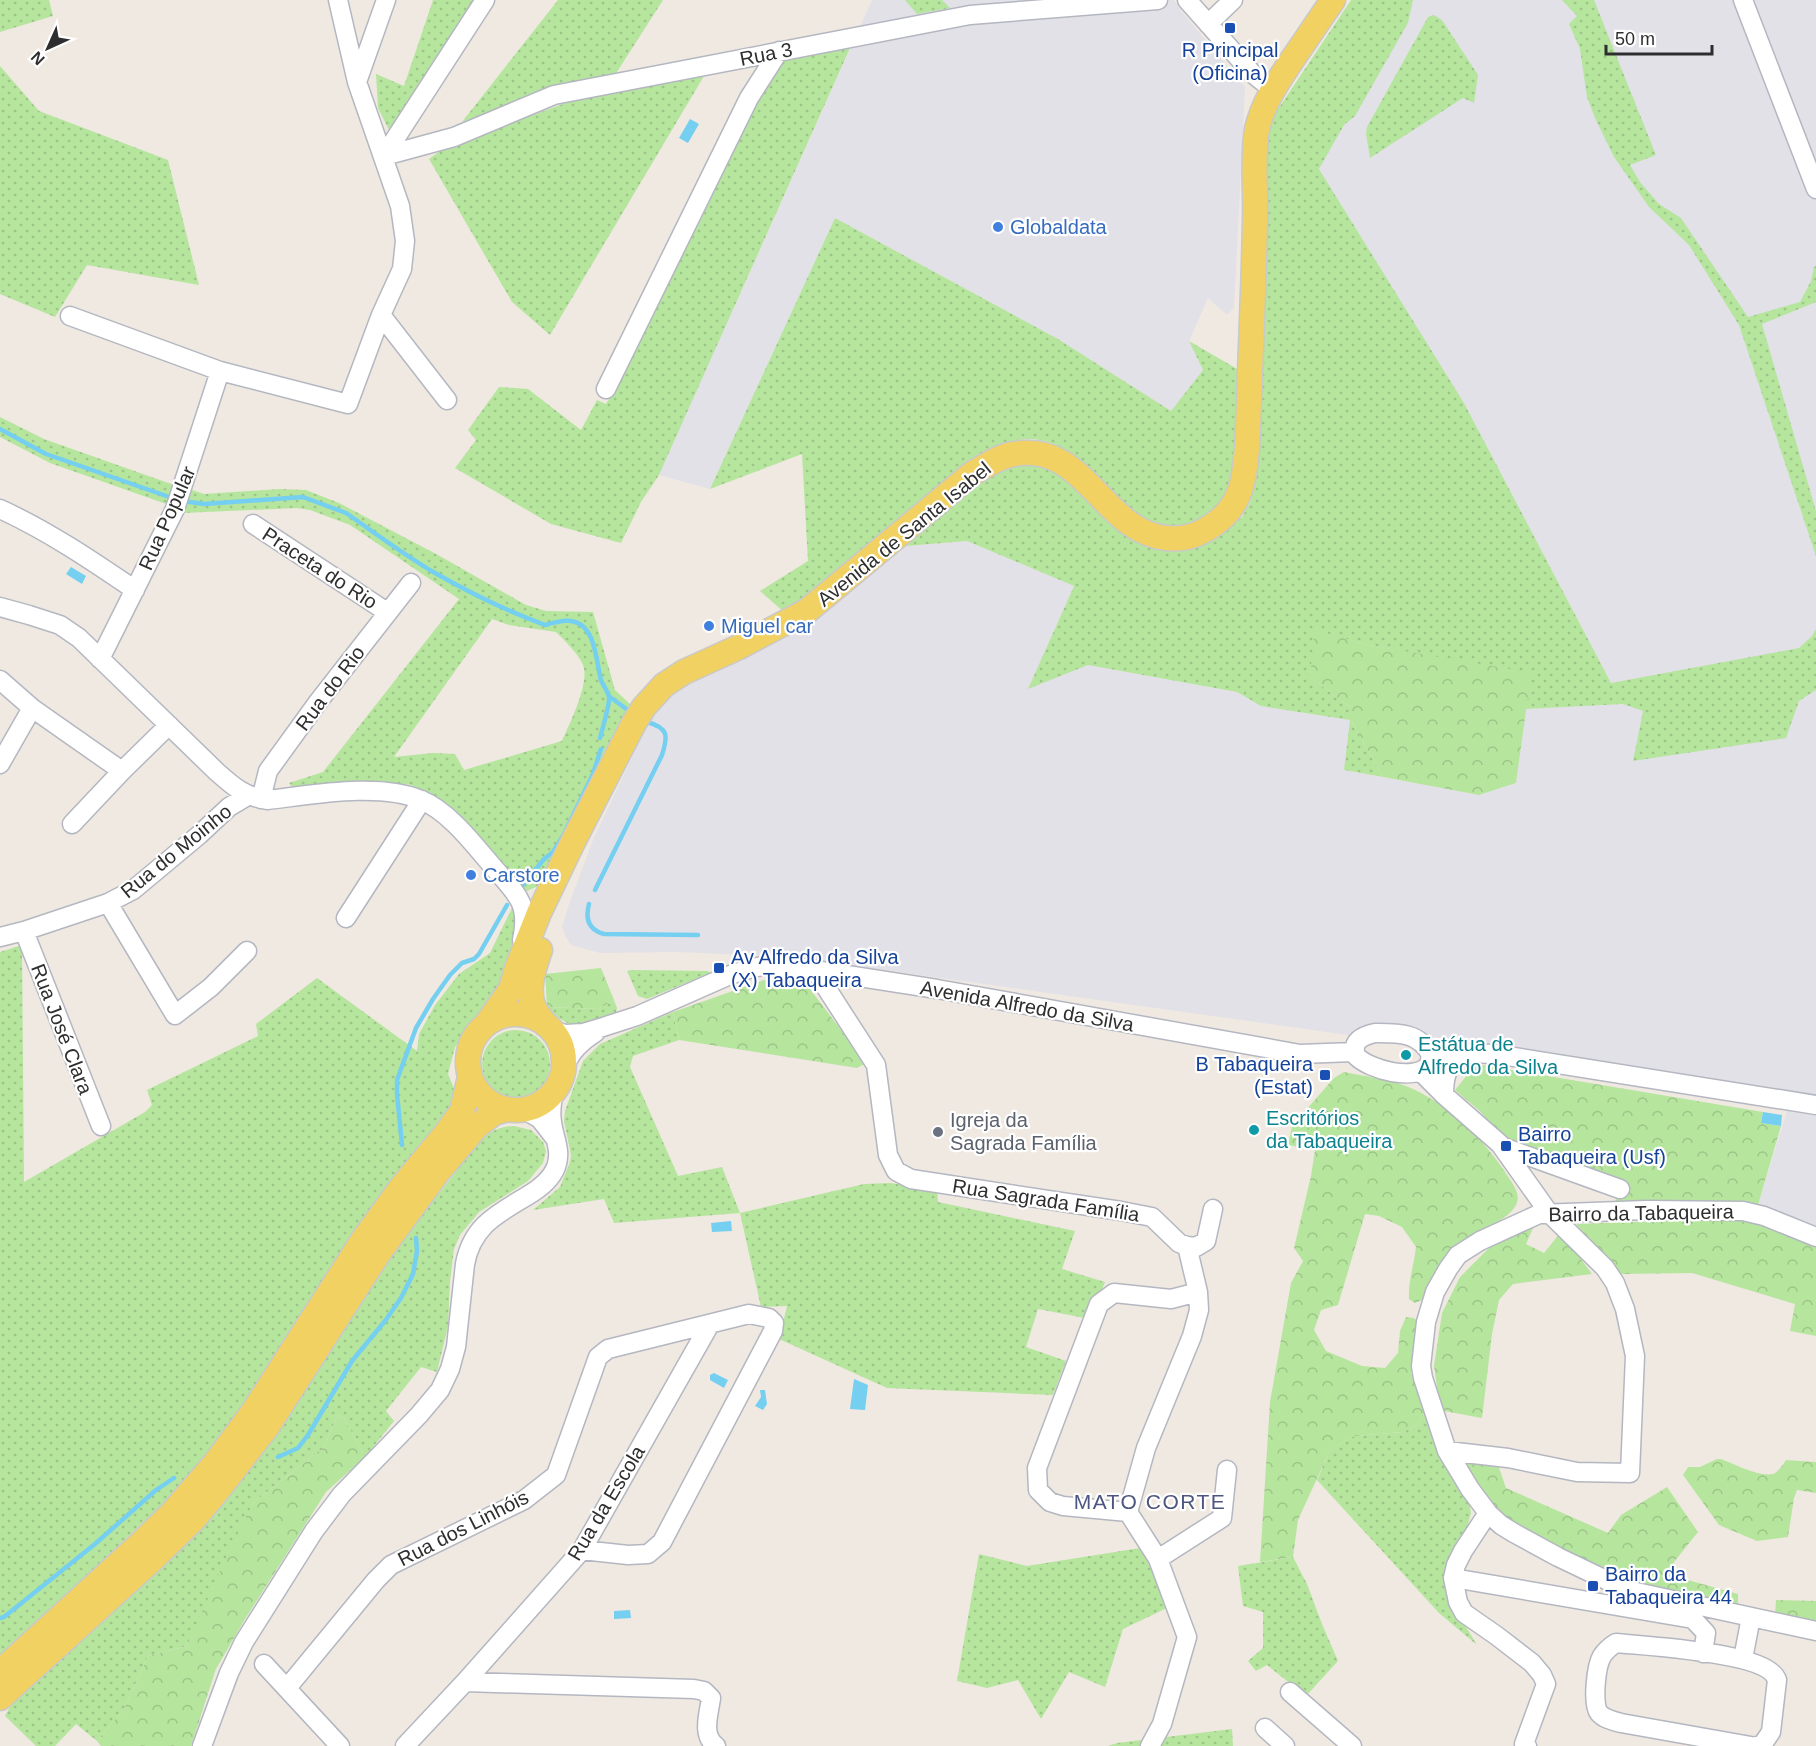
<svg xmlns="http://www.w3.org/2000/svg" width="1816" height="1746" font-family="Helvetica,sans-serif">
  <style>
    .industrial { fill: #e3e1e8 }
    .grass { fill: url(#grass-dots); fill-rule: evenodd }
    .forest { fill: url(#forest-crowns) }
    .water { fill: #75cff0 }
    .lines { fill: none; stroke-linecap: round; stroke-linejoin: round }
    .stream { stroke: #75cff0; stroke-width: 4.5 }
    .minor-casing { stroke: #b4b7c1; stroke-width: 21 }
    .major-casing { stroke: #c9c9c9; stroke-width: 27 }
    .minor { stroke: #fff; stroke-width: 18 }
    .major { stroke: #f2d163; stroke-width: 24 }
    .transit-dot { fill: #1a4fb4; stroke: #fff; stroke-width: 2 }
    .shop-dot { fill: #3f7fe0; stroke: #fff; stroke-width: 2 }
    .culture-dot { fill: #0f9aa8; stroke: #fff; stroke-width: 2 }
    .worship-dot { fill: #6b7280; stroke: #fff; stroke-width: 2 }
    .labels { text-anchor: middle; stroke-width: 4.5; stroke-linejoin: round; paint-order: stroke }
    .transit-label { font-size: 20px; fill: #164399; stroke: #fff; text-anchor: start }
    .street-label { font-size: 20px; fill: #2e2e2e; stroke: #fff }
    .shop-label { font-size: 20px; fill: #366cbe; stroke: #fff; text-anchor: start }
    .culture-label { font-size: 20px; fill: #0d838f; stroke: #fff; text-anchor: start }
    .worship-label { font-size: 20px; fill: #5b616d; stroke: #fff; text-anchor: start }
    .neighbourhood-label { font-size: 21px; letter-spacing: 1.5px; fill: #4d5680; stroke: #fff }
  </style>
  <defs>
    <pattern id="grass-dots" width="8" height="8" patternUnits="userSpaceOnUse" patternTransform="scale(1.5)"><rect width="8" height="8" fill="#b6e59e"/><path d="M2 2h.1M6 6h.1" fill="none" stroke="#9dc588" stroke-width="1.8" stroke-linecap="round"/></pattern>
    <pattern id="forest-crowns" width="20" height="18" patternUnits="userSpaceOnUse" patternTransform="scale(1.5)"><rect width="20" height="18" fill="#b6e59e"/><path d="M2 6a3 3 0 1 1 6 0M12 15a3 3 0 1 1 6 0" fill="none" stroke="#9dc588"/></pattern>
  </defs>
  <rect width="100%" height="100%" fill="#efe9e1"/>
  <!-- industrial -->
  <path class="industrial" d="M872,0H1174L1181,11L1245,87L1234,308L1227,315L1208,298L1189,341L1203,370L1171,411L1058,339L835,218L710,489L659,475Z
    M1361,0H1816V1229L1758,1205L1790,1101L1633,1075L792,957L676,952L600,953L571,945L566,937L562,927L568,907L593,840L646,728L673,690L777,641L810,618L904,541L907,546L967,541L1074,586L1029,688L1088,665L1237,692L1262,706L1351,720L1344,770L1479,795L1516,783L1526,709L1622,704L1464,403L1319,169L1390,44Z"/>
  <!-- grass -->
  <path class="grass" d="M0,0H49L53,16L0,32Z
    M433,0H479L390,132L378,108L376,74L404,86Z
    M558,0H663L615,75L553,90L462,122Z
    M905,0H942L950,8L917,14Z
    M1351,0H1413L1408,23L1355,116L1344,125L1319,169L1464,403L1611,683L1799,648L1812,636L1816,629V690L1799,701L1786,738L1633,761L1643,711L1623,704L1526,709L1530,675L1369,645L1316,631L1310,677L1351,708V720L1383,777L1344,770L1350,720L1261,706L1237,692L1088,665L1028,689L1074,586L967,541L906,546L904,541L976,481L1007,466L1033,463L1060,474L1104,516L1195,547L1225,532L1242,517L1251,500L1259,389L1268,136L1272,118Z
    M1562,0H1594L1656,155L1630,165L1640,182L1659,204L1681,218L1748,317L1800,302L1811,281L1814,267L1816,266V302L1762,324L1816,511V556L1739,325L1689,245L1649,207L1614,157L1595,118L1587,97L1580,49L1569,24L1577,16Z
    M1434,15L1442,20L1478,75L1474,103L1463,98L1370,158L1366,134L1367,127L1428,17Z
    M851,46L659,475L641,502L621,543L551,524L455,468L476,440L468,430L499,387L528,389L581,430L597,400L606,404L619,382L704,213L772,70L783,59Z
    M0,66L39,111L168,160L199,285L87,265L55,317L0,294Z
    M707,71L550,335L512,302L429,159L443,149L568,102Z
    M835,218L1058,339L1171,411L1203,370L1189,341L1239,370L1235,467L1233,480L1221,505L1203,519L1176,529L1156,525L1139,517L1056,445C1028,434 1015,440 989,450L856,558L785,613L760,591L808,561L802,454L710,489Z
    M0,417L44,439L174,485L169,505L50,463L0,437Z
    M189,489L204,494L280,489L306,490L339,503L438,555L526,605L546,611L593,612L615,690L631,705L619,740L543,884L527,891L435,801L411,785L379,781L296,792L289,783L323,772L459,599L350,525L310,510L297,508L183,513ZM492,619L509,625L556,632C565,641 578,653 583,665C590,683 570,723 562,741L464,770L455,754L433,753L394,757Z
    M512,908L516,925L507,968L498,995L485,1014L474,1022L455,1047L448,1074L455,1091L450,1109L272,1367L187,1481L0,1657V952L22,945L24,1182L145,1112L152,1105L147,1090L258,1036L256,1024L317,978L417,1051L419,1034L435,1005L459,974L490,953Z
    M631,970L708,971L710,973L647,999L638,996L627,971Z
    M614,1000L617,1008L616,1012L579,1025C565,1026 557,1016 547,1007L598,1009Z
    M673,1012L679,1040L633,1056L630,1067L678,1176L722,1167L740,1213L864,1184L890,1183L937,1190L938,1202L1075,1231L1062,1269L1105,1282L1090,1319L1038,1309L1026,1347L1066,1361L1053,1395L887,1388L779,1339L787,1306L761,1307L740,1213L614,1223L604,1199L533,1210L560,1187L570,1162L571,1155L564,1121L565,1111L583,1061L600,1044Z
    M482 1064a34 34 0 1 1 68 0a34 34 0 1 1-68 0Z
    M514,1126L531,1130L543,1142L546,1151L543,1163L528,1181L479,1212L460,1235L454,1249L450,1282L448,1326L437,1372L421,1367L386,1411L394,1421L365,1457L344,1418L338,1415L323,1448L253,1503L187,1646L148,1656L124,1709L97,1741L76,1724L55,1746H36L5,1716L11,1705L195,1532L247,1473L296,1404L402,1241L475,1147C489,1133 494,1127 514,1126Z
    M1425,1412L1469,1501L1471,1513L1449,1599L1477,1645L1439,1613L1317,1480L1330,1450L1354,1436L1403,1432L1418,1425Z
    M1140,1548L1171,1606L1123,1629L1105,1687L1069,1672L1041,1719L1018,1680L987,1688L957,1681L979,1554L1027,1566Z
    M1293,1557L1307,1584L1322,1624L1338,1661L1306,1696L1267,1665L1256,1671L1248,1661L1263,1648V1612L1243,1606L1238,1566Z
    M1232,1729L1233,1746H1108L1117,1743Z"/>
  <!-- forest -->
  <path class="forest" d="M1315,630L1369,645L1521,671L1531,675L1516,783L1479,795L1383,777L1351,720V708L1310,677Z
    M601,968L614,1000L598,1009L547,1007L545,974Z
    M773,979L803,982L807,985L866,1063L857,1068L679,1040L673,1012L764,980Z
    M1476,1064L1763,1112L1761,1123L1781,1126L1758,1205L1611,1212L1620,1189L1504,1145L1481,1112L1455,1090Z
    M1344,1072C1364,1076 1386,1079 1406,1086C1446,1102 1482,1137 1505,1172C1511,1182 1522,1193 1516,1205C1508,1222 1470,1233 1456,1245C1440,1259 1431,1281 1422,1300L1415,1303L1409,1299C1408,1281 1414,1265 1416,1247L1402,1227L1379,1216L1365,1214L1338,1305L1321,1310L1314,1330L1326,1351L1362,1366L1385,1368L1398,1353L1400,1331L1406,1317L1414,1318L1418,1322L1411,1373L1425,1412L1418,1425L1403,1432L1354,1436L1330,1450L1298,1520L1293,1557L1260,1562L1270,1402L1291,1283L1303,1261L1294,1248L1311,1176L1315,1150L1288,1145L1292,1126L1334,1078Z
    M1747,1218L1816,1243V1336L1790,1331L1795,1304L1692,1273L1618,1274L1576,1224Z
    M1533,1228L1526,1244L1544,1253L1561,1232L1592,1274L1513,1284L1499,1300L1492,1334L1482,1418L1444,1411L1438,1394L1434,1366L1442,1313L1460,1277L1490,1247Z
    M338,1415L344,1418L365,1457L326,1492L245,1619L216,1669L191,1746H101L97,1741L124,1709L148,1656L187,1646L228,1553L253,1503L323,1448Z
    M1464,1456L1497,1462L1506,1488L1608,1533L1621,1515L1667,1487L1698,1532L1674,1562L1677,1577L1738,1594V1609L1635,1586L1539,1541L1502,1517L1464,1465Z
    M1717,1459H1721C1734,1464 1759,1477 1773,1474C1778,1472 1783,1465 1786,1460L1816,1462V1493L1797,1490L1794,1498L1788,1537L1757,1541L1719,1525L1683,1475L1688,1467H1700Z
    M1776,1600L1816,1601V1624L1775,1616Z"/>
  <!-- water -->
  <path class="water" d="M690,119L699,124L688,143L679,138Z
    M71,567L86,576L82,584L66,574Z
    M1763,1112L1782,1115L1781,1126L1761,1123Z
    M731,1221L732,1231L712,1232L711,1223Z
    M714,1373L728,1380L724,1388L710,1380V1375Z
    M854,1379L868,1385L865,1410L850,1409Z
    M760,1390H765L767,1404L763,1410L755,1406L761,1397Z
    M630,1610L631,1618L614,1619V1611Z"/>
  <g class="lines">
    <!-- stream -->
    <path class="stream" d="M0,429L46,454L175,499
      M183,501L204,504L303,497L346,513C375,533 404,555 435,573C470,593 507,611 545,625L549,624
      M552,623C558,622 565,620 571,621C596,624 596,662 601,680C603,686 608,691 609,697C610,704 602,730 600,738
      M610,697L629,711
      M522,886L544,859L553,852L563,836L593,774L601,749
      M595,890L662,755C668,736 669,728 647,722
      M589,904C585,919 589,930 604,934L698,935
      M402,1145L397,1094V1080L416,1028L433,999L450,975L462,963L474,959L479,954L507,905
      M278,1457L298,1448L308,1435L352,1361L385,1321L401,1298L413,1274L417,1251L416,1238
      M0,1618L4,1617L95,1544L156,1490L174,1478"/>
    <defs>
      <path id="minor" d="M1187,0L1252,73L1273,90
        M1743,0L1816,189
        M1208,24L1233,0
        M357,82L386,0
        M384,156L454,137L554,95L970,15L1158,0
        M384,156L485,0
        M381,315L447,400
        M70,316L220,371L348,404L381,315L402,269L405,241L400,206L357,82L338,0
        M606,389L749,98L779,51
        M0,509C48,531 91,560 135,590
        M253,524L387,612
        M0,607L29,615L60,625L79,638L217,772C235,788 244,796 267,800C312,795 379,782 421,800C449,811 475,846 494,868C517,894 530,904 522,940
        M100,659L175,509L220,371
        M0,680L32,708
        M0,764L32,708L122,771
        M261,799L268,771L318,702L411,583
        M72,824L122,771L169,725
        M108,903L175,1015L211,987L247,951
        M346,918L422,800
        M24,931L101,1126
        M0,937L24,931L108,903L133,890L199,835L229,807L249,795
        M816,972L876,1065L888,1155L896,1171L911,1179L1121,1211L1152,1217L1179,1243L1187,1246
        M552,1031L566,1034L583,1033L603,1027L637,1016L730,975L749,969L762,966H789L937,989L1300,1054L1354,1052
        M1375,1033C1398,1033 1419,1032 1431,1055L1429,1065C1415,1082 1370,1070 1356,1056C1351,1041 1362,1036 1375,1033Z
        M1431,1055L1464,1053L1495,1054L1816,1105
        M563,1069C571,1052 580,1042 596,1032
        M1421,1072L1444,1095L1500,1144L1549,1213L1605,1268L1615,1283L1625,1309L1635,1356L1630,1473L1577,1472L1508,1458L1447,1451
        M1444,1095C1444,1075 1447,1066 1464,1053
        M523,1109L540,1119L554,1137
        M1503,1147L1620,1189
        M1816,1237L1764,1216L1743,1211L1646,1210L1539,1214L1480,1241L1458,1255L1448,1269L1435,1292L1426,1322L1421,1366L1423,1378L1447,1451L1458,1469L1470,1489L1488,1513L1501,1525L1514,1533L1558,1557L1627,1590L1816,1631
        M1128,1512L1063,1506L1050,1502L1038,1490L1037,1468L1099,1304L1114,1293L1171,1299L1198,1292
        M1128,1512L1146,1448L1192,1336L1199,1310L1198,1292L1187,1246L1196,1247L1206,1241L1213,1209
        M1128,1512L1158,1559L1187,1637L1162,1724L1150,1746
        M1488,1513L1463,1551L1456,1565L1453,1578L1458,1602L1464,1613L1497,1636L1532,1663L1542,1675L1546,1684L1524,1744L1527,1746
        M1158,1559L1222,1518L1227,1470
        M1453,1578L1693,1619L1706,1633L1703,1653
        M1743,1659L1751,1617
        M264,1664L340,1746
        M465,1682L694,1689L704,1691L711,1698C709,1714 701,1735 716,1746
        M287,1688L376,1580L391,1565L524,1500L556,1475L598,1357L608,1349L749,1314L769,1318L774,1323L773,1331L662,1542L648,1554L628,1555L582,1550
        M1290,1692L1352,1746
        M1265,1728L1285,1746
        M202,1746L229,1673L244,1642L314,1531L342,1494L419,1415L440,1390L450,1369L456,1347L465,1264C472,1226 497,1214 527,1196C539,1189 551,1180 556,1167C562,1151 554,1138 552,1122C550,1111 552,1101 554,1090
        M405,1746L465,1682L582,1550L710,1324
        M1751,1746L1621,1723C1614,1721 1604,1719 1599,1713C1592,1704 1596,1666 1602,1656C1606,1650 1611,1646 1616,1643C1645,1646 1768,1652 1777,1680L1771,1732L1762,1745L1756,1746"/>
      <path id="major" d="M540,950C534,968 526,989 534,1008C536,1013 542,1019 545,1024
        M468 1062a48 48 0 1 1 96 0a48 48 0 1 1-96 0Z
        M488,1022L511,989L517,968L539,913L573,842L634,723L644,707L664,685L684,672L739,647L807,611L973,473C986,466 999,456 1014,454C1085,441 1102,531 1166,538C1176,539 1187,538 1197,534C1217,525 1233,512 1240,490C1248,467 1248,425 1249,400C1251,340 1254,280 1255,219C1256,190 1252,158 1257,129C1263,103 1278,81 1292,60C1306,40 1319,20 1333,0
        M0,1672L141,1543L172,1513L216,1462L253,1412L363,1240L400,1189L447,1132L462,1111L470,1077
        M0,1698L155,1557L193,1520L214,1495L267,1427L378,1254L438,1172L477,1126L494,1113L508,1109"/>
    </defs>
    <!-- minor casing -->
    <use href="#minor" class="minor-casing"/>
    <!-- major casing -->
    <use href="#major" class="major-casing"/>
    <!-- minor -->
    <use href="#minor" class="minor"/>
    <!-- major -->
    <use href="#major" class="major"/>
  </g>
  <!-- markers -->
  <g class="transit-dot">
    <rect x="1224" y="22" width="12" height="12" rx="3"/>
    <rect x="713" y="962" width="12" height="12" rx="3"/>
    <rect x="1319" y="1069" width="12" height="12" rx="3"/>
    <rect x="1500" y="1140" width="12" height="12" rx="3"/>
    <rect x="1587" y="1580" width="12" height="12" rx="3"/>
  </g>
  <g class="shop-dot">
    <circle cx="998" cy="227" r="6"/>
    <circle cx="709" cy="626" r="6"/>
    <circle cx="471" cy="875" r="6"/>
  </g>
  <g class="culture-dot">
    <circle cx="1406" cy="1055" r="6"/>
    <circle cx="1254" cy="1130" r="6"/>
  </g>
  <circle class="worship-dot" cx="938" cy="1132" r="6"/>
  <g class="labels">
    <!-- transit labels -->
    <g class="transit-label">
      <text x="1230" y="57" text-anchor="middle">R Principal<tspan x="1230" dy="23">(Oficina)</tspan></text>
      <text x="731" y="964">Av Alfredo da Silva<tspan x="731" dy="23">(X) Tabaqueira</tspan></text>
      <text x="1313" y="1071" text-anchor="end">B Tabaqueira<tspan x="1313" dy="23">(Estat)</tspan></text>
      <text x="1518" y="1141">Bairro<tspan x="1518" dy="23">Tabaqueira (Usf)</tspan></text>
      <text x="1605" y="1581">Bairro da<tspan x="1605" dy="23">Tabaqueira 44</tspan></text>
    </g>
    <!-- street labels -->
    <g class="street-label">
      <text transform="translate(766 54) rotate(-11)" y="7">Rua 3</text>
      <text transform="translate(167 518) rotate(-66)" y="7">Rua Popular</text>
      <text transform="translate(904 534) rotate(-39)" y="7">Avenida de Santa Isabel</text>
      <text transform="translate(320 568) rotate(33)" y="7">Praceta do Rio</text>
      <text transform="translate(330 688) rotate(-53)" y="7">Rua do Rio</text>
      <text transform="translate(176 851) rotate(-39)" y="7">Rua do Moinho</text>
      <text transform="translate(1027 1006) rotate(10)" y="7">Avenida Alfredo da Silva</text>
      <text transform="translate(62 1029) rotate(69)" y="7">Rua José Clara</text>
      <text transform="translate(1046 1200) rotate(9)" y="7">Rua Sagrada Família</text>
      <text transform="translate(1641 1213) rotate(-1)" y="7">Bairro da Tabaqueira</text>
      <text transform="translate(606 1503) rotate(-59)" y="7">Rua da Escola</text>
      <text transform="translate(463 1528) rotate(-27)" y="7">Rua dos Linhóis</text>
    </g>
    <!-- shop labels -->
    <g class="shop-label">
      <text x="1010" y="234">Globaldata</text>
      <text x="721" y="633">Miguel car</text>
      <text x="483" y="882">Carstore</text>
    </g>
    <!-- culture labels -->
    <g class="culture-label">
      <text x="1418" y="1051">Estátua de<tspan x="1418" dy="23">Alfredo da Silva</tspan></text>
      <text x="1266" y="1125">Escritórios<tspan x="1266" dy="23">da Tabaqueira</tspan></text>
    </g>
    <!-- worship labels -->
    <g class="worship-label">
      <text x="950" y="1127">Igreja da<tspan x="950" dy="23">Sagrada Família</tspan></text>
    </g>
    <!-- neighbourhood labels -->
    <g class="neighbourhood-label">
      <text x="1150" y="1509">MATO CORTE</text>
    </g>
  </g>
  <!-- north arrow -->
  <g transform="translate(48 48) rotate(225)" stroke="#ffffff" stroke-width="4.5" paint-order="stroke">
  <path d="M0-4.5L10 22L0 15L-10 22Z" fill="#2e2e2e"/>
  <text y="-9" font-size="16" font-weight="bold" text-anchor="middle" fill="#2e2e2e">N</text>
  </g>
  <!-- scale -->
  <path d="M1606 45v9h106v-9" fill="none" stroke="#2e2e2e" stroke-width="3"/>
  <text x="1615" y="45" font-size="18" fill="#2e2e2e" stroke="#ffffff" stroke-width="4.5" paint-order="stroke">50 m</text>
</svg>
